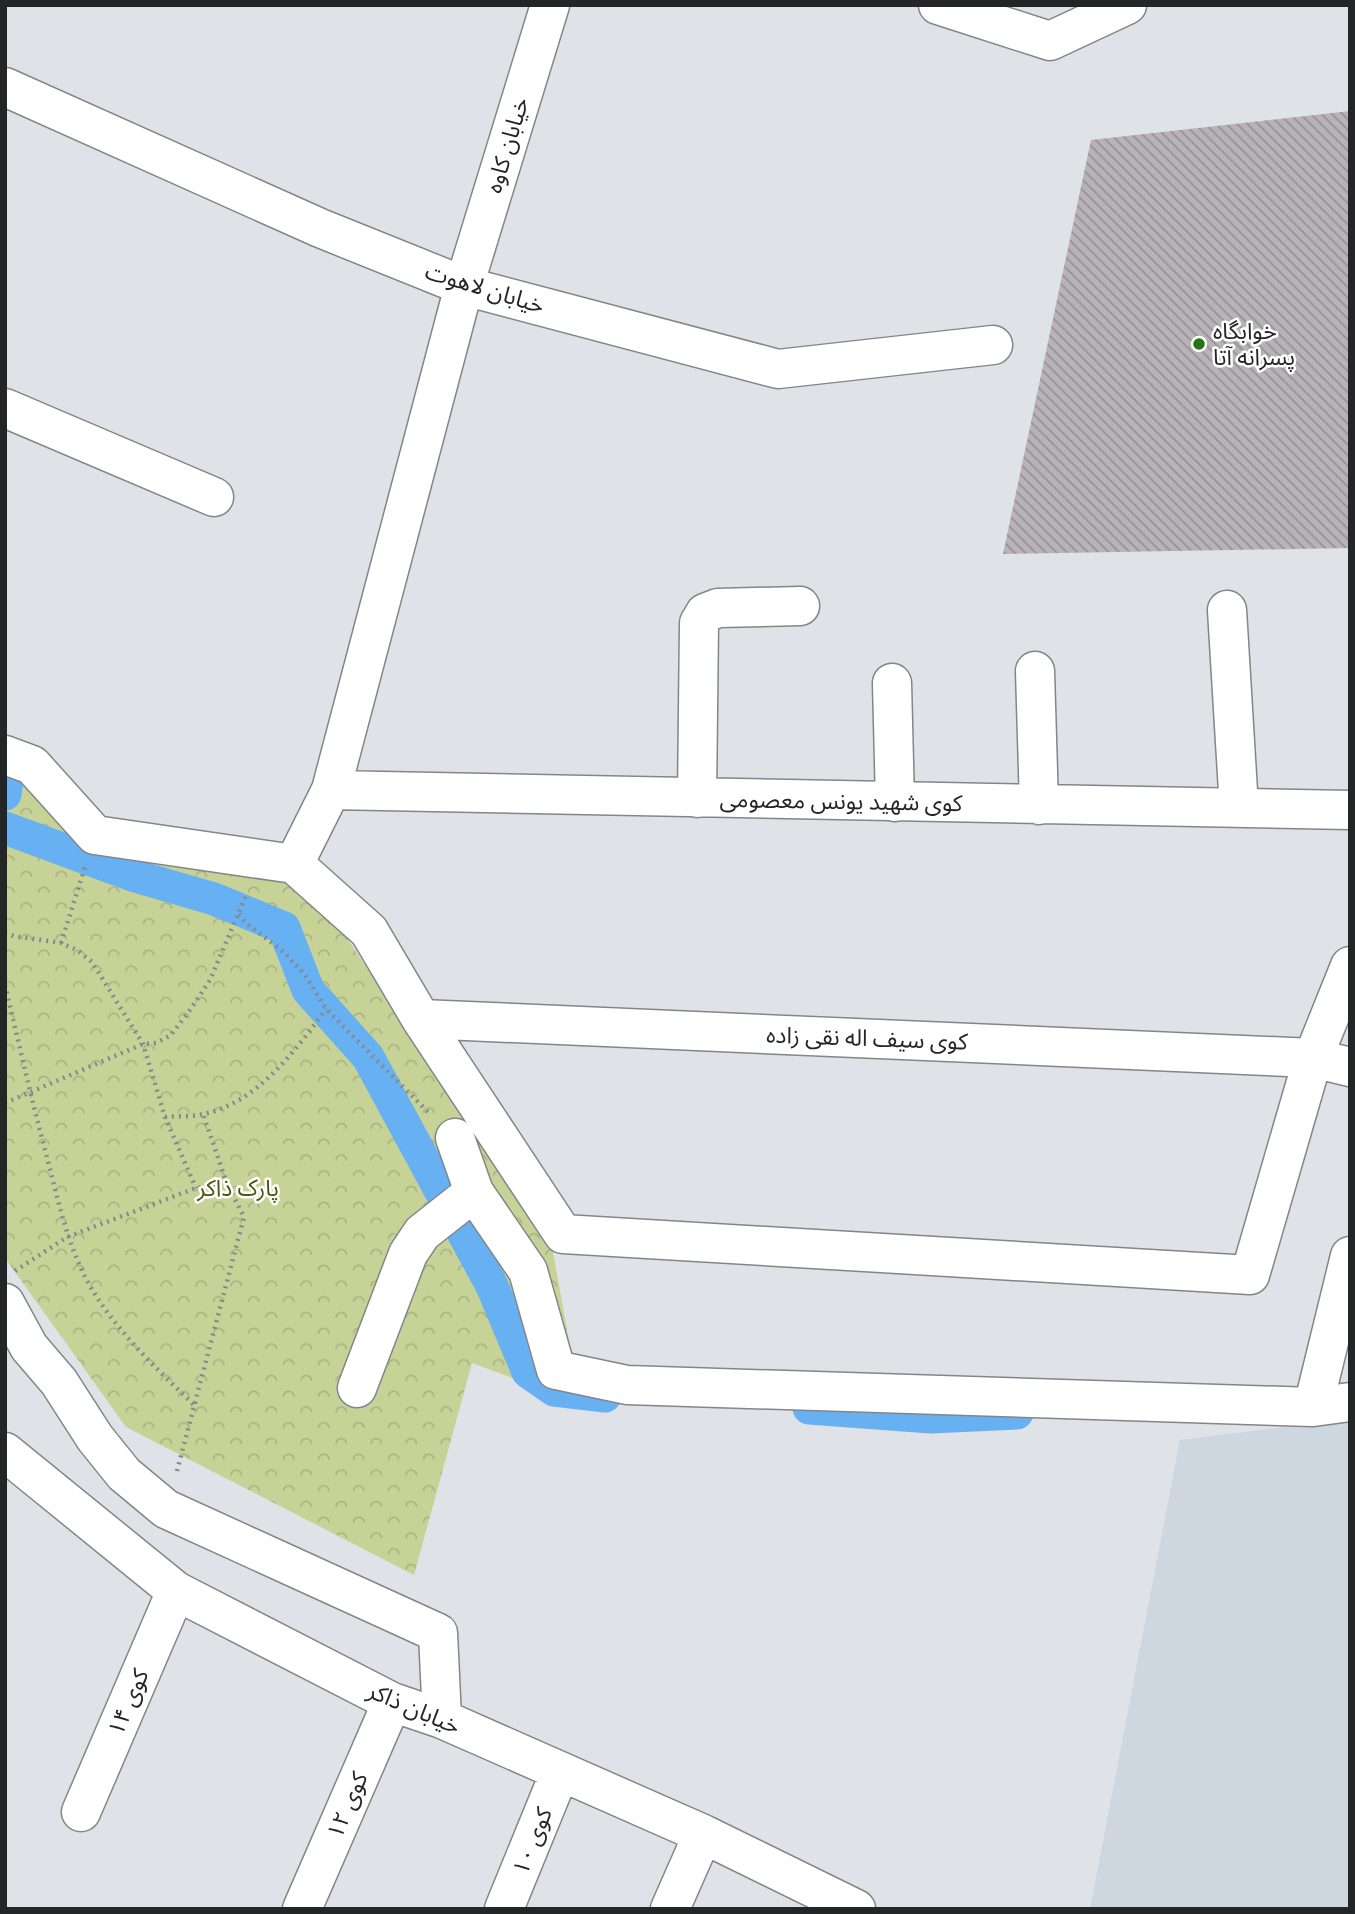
<svg xmlns="http://www.w3.org/2000/svg" width="1355" height="1914" font-family="'Roboto Condensed','Noto Sans Arabic',sans-serif">
  <style>
    .built { fill: #ced6df }
    .forest { fill: url(#forest-crowns) }
    .lines { fill: none; stroke-linecap: round; stroke-linejoin: round }
    .canal { stroke: #67b1f3; stroke-width: 33 }
    .building { fill: url(#building-back-hatch) }
    .minor-casing { stroke: #838689; stroke-width: 41 }
    .path { stroke: #86888b; stroke-width: 4.5; stroke-dasharray: 2 5; stroke-linecap: butt }
    .minor { stroke: #fff; stroke-width: 38 }
    .poi-dot { fill: #287318; stroke: #fff; stroke-width: 2.5 }
    .labels { text-anchor: middle; stroke-width: 5; stroke-linejoin: round; paint-order: stroke }
    .street-label { font-size: 23px; fill: #242526; stroke: #fff }
    .poi-label { font-size: 23px; fill: #242526; stroke: #fff; text-anchor: start }
    .park-label { font-size: 23px; fill: #4d550e; stroke: #fff }
  </style>
  <defs>
    <pattern id="forest-crowns" width="20" height="18" patternUnits="userSpaceOnUse" patternTransform="scale(1.75)"><rect width="20" height="18" fill="#c7d297"/><path d="M2 6a3 3 0 1 1 6 0M12 15a3 3 0 1 1 6 0" fill="none" stroke="#abb482"/></pattern>
    <pattern id="building-back-hatch" width="6" height="6" patternUnits="userSpaceOnUse" patternTransform="scale(1.75)"><rect width="6" height="6" fill="#b8b3b6"/><path d="M-1 5l2 2M0 0l6 6M5-1l2 2" fill="none" stroke="#959194"/></pattern>
  </defs>
  <rect width="100%" height="100%" fill="#dfe2e6"/>
  <!-- built -->
  <path class="built" d="M1350,1419V1909H1090L1180,1440Z"/>
  <!-- forest -->
  <path class="forest" d="M5,772L16,776L77,843L112,862L280,873L323,902L552,1246L580,1403L472,1363L414,1575L126,1427L5,1258Z"/>
  <g class="lines">
    <!-- canal -->
    <path class="canal" d="M5,767H9L5,794
      M5,828L135,876L214,899L284,928L308,990L368,1057L492,1286L528,1372L554,1390L605,1396
      M809,1408L931,1417L1017,1413"/>
  </g>
  <!-- building -->
  <path class="building" d="M1350,111V548L1003,554L1091,140Z"/>
  <g class="lines">
    <defs>
      <path id="minor" d="M938,5L1050,41L1127,5
        M5,87L320,228L464,286L778,369L993,345
        M5,408L214,497
        M1227,610L1239,808
        M1035,671L1039,805
        M892,683L895,802
        M5,755L32,765L95,835L294,864L369,931L421,1019L563,1234L1250,1275L1313,1058L1350,966
        M331,790L1350,810
        M697,798L699,623L705,613L718,608L800,606
        M294,864L331,790L464,286L550,5
        M421,1019L1313,1058L1350,1067
        M455,1138L474,1192L528,1271L556,1370L627,1385L1313,1407L1350,1402
        M5,1303L29,1347L59,1382L95,1438L124,1474L166,1509L438,1633L442,1719
        M357,1388L408,1254L422,1233L474,1192
        M1313,1407L1350,1256
        M5,1452L176,1591L392,1702L442,1719L703,1834L856,1909
        M81,1812L176,1591
        M302,1909L392,1702
        M504,1909L560,1772
        M670,1909L703,1834"/>
    </defs>
    <!-- minor casing -->
    <use href="#minor" class="minor-casing"/>
    <!-- path -->
    <path class="path" d="M239,914L246,923L285,953L305,975L326,1009L431,1115
      M5,933L14,936L61,943L77,950L92,962L143,1044L165,1117L196,1188
      M61,943L85,867
      M5,985C19,1044 32,1102 48,1161C59,1204 68,1247 90,1286C117,1332 157,1369 195,1406
      M5,1103L143,1044L156,1043L171,1035L190,1010L210,980L247,893
      M165,1117C177,1116 191,1117 203,1114C256,1104 296,1050 326,1009
      M15,1271L67,1237L196,1188L227,1184L203,1114
      M177,1471L244,1217L227,1184"/>
    <!-- minor -->
    <use href="#minor" class="minor"/>
  </g>
  <!-- markers -->
  <circle class="poi-dot" cx="1199" cy="344" r="7"/>
  <g class="labels">
    <!-- street labels -->
    <g class="street-label">
      <text transform="translate(507 145) rotate(-73)" y="8">خیابان کاوه</text>
      <text transform="translate(485 288) rotate(17)" y="8">خیابان لاهوت</text>
      <text transform="translate(841 801) rotate(1)" y="8">کوی شهید یونس معصومی</text>
      <text transform="translate(867 1038) rotate(2)" y="8">کوی سیف اله نقی زاده</text>
      <text transform="translate(128 1702) rotate(-67)" y="8">کوی ۱۴</text>
      <text transform="translate(414 1708) rotate(23)" y="8">خیابان ذاکر</text>
      <text transform="translate(347 1805) rotate(-67)" y="8">کوی ۱۲</text>
      <text transform="translate(532 1841) rotate(-68)" y="8">کوی ۱۰</text>
    </g>
    <!-- poi labels -->
    <g class="poi-label">
      <text x="1213" y="339">خوابگاه<tspan x="1213" dy="26">پسرانه آتا</tspan></text>
    </g>
    <!-- park labels -->
    <g class="park-label">
      <text x="238" y="1196">پارک ذاکر</text>
    </g>
  </g>
  <!-- border -->
  <rect width="1355" height="1914" fill="none" stroke="#242526" stroke-width="14"/>
</svg>
